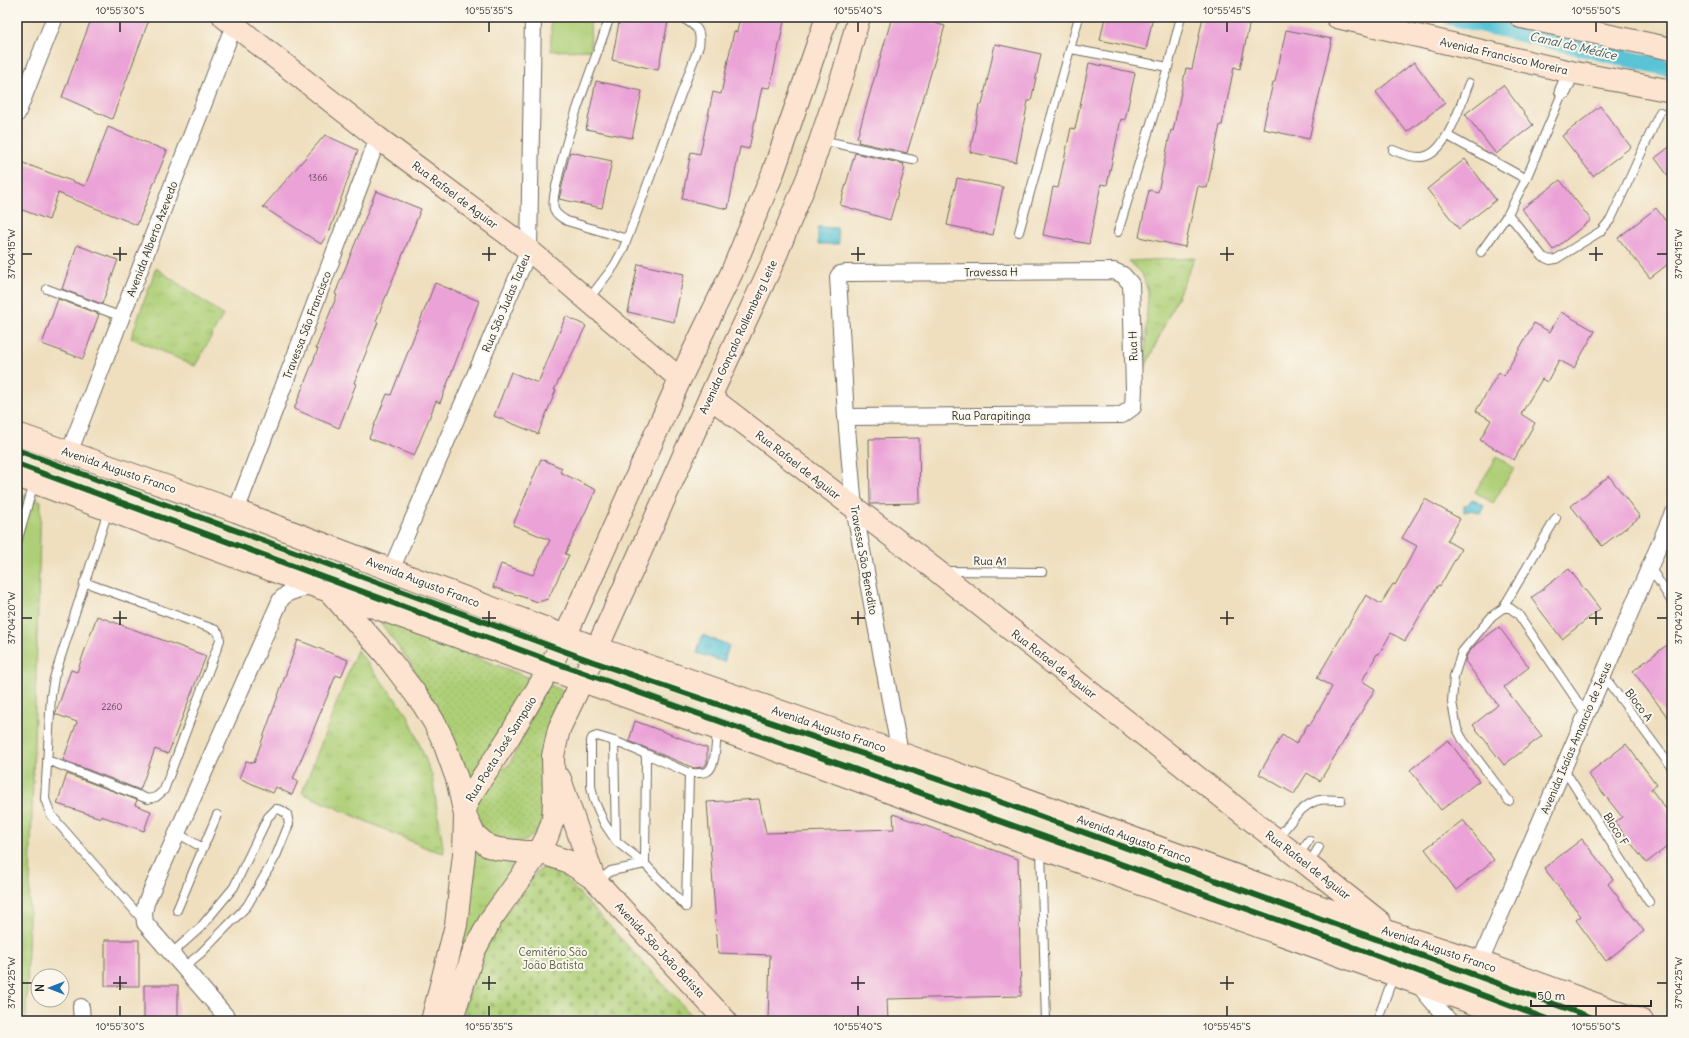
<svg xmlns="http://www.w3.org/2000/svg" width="1689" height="1038" font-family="Delius,sans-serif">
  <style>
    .grass { fill: url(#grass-tufts); stroke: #6c7d51 }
    .cemetery { fill: url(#cemetery-stones); stroke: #6c7d51 }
    .park { fill: url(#park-dots); stroke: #6c7d51 }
    .garden { fill: #aecf77; stroke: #6c7d51 }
    .water { fill: url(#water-ripples); stroke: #427880 }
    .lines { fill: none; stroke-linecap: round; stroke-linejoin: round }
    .canal { stroke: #5ac4d6; stroke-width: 17 }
    .building { fill: #eba2d7 }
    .lane-casing { stroke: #706a5f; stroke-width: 10 }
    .street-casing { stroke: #706a5f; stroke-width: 18 }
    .secondary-casing { stroke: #706a5f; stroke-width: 24 }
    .lane { stroke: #fff; stroke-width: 8 }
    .street { stroke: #fff; stroke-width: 16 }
    .secondary { stroke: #fde4d0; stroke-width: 22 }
    .cycleway-casing { stroke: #fbf7ec; stroke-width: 8 }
    .cycleway { stroke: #1b5e20; stroke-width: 6 }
    .ticks { fill: none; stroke: #2b2b2b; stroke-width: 1.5 }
    .labels { text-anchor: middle; stroke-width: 4; stroke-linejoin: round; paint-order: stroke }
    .number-label { font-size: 9px; fill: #5b4956 }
    .street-label { font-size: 11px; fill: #2b2b2b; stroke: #fbf7ec }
    .park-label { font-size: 11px; fill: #525c42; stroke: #fbf7ec }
    .water-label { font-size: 12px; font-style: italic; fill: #39595e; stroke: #fbf7ec }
    .neatline { fill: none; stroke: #2b2b2b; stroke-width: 1.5 }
    .ticks-label { font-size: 10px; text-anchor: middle; fill: #2b2b2b }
  </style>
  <defs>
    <pattern id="grass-tufts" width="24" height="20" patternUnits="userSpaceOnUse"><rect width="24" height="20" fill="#aecf77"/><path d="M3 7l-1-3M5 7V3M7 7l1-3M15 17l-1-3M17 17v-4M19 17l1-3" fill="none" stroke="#96b267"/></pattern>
    <pattern id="cemetery-stones" width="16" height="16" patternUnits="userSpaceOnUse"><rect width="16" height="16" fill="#aecf77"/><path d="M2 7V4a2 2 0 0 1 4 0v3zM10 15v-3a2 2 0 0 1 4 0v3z" fill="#96b267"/></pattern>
    <pattern id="park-dots" width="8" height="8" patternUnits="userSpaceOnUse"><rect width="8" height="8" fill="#aecf77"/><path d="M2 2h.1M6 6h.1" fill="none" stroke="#96b267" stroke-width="1.8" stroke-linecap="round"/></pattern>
    <pattern id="water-ripples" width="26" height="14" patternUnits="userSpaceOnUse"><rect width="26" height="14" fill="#5ac4d6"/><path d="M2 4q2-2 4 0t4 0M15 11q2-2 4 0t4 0" fill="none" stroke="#4b9fae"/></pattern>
  </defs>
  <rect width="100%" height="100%" fill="#fbf7ec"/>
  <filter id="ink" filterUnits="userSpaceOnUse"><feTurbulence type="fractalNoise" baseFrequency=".025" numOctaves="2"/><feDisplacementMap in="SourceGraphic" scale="8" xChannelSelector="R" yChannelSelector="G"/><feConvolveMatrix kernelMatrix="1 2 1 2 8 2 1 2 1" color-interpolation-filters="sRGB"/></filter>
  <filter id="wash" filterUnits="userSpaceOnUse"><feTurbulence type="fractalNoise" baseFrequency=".012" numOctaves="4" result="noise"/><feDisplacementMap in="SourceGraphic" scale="16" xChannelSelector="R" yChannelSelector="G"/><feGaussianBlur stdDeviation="0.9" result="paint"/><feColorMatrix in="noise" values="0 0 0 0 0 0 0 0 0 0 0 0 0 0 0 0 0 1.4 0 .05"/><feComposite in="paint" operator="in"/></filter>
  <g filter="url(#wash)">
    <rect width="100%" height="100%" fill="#efdfbf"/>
    <!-- grass -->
    <path class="grass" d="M1195,258L1144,370L1148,291L1142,274L1128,261Z
      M156,268L223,315L195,366L131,338Z
      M357,650L408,715L432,776L444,853L429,849L302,793Z
      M474,846L526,857L444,1021Z"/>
    <!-- cemetery -->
    <path class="cemetery" d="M552,864L697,1021H460L480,958L503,917L537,871Z"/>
    <!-- park -->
    <path class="park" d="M377,618L530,678L505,732L466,787L446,727L410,663Z
      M547,684L566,692L544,750L542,767L546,807L541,828L526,841L511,843L486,834L475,816V801L496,772L509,765Z"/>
    <!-- garden -->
    <path class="garden" d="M551,17H590L591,50L551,51Z
      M1497,457L1514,468L1493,503L1475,492Z
      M17,493L41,501L26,1021H17Z"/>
    <!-- water -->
    <path class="water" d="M818,227L837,228L839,244H818Z
      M1472,499L1484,506L1480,514L1473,510L1464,512V505H1467Z
      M702,635L729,645L724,662L697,653Z"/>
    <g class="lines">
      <!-- canal -->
      <path class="canal" d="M1451,17L1672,69"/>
    </g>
    <g id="blocks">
      <!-- building -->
      <path class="building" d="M92,17H150L112,119L62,97Z
        M620,17H642L668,22L658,70L612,60Z
        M740,17H785L770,88L762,87L749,149L740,147L728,209L682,199L691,152L700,154L713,92L721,94L734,31L737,32Z
        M892,17H914L945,26L907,153L858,142L859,139L857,138Z
        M1105,17H1153L1146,50L1100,40Z
        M1203,17H1230L1250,21L1240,69L1234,67L1222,125H1220L1207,188L1198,186L1185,247L1139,237L1149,190L1158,192L1171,130L1173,131L1186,68L1192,69Z
        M1286,30L1332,39L1309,139L1263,129L1273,82H1275Z
        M995,44L1041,54L1031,101H1028L1016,162L970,152L979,105H982Z
        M1414,62L1445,103L1407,132L1376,92Z
        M1089,63L1135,73L1125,120L1121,119L1107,185L1101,184L1089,244L1043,235L1053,187L1058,188L1071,128L1075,129Z
        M596,81L642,91L632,138L586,129Z
        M1503,85L1533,125L1496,154L1465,114Z
        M1600,106L1631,147L1593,176L1562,136Z
        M108,127L167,151L137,225L58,193L49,220L17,208V179L23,163L85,186Z
        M325,135L358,150L330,230L321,244L263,207Z
        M1672,145V181L1655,158Z
        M570,152L612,161L602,208L559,199Z
        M855,153L904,164L903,167L905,168L890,220L840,205Z
        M1465,159L1496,200L1459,229L1427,189Z
        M957,178L1003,187L993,235L947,225Z
        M1560,180L1591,220L1553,250L1522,209Z
        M376,191L421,209L376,321L378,322L354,383L356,384L339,428L294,409L318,349L316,348L337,295L335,294Z
        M1656,208L1672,229V261L1650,278L1618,238Z
        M77,245L118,260L102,304L62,289Z
        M638,264L684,274L674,322L628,312Z
        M435,283L479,301L440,403L436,401L414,456L369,438L387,394L391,395Z
        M58,299L99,314L83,359L42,344Z
        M1561,312L1595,331L1574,368L1559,360L1547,382L1542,379L1521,414L1535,423L1514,460L1480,440L1491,420L1476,411L1499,372L1504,376L1534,323L1550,332Z
        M566,316L586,326L554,390H556L538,434L494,416L511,372L538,383Z
        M919,438L920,503L870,504L869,439Z
        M541,459L562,468L560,472L596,490L565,554L569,555L548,599L538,602L493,587L501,564L533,575L550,540L513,525Z
        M1609,476L1640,517L1602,546L1571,506Z
        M1425,499L1460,519L1447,541L1461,549L1440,586L1438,585L1405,641L1391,633L1379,654H1377L1362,681L1375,689L1320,781L1307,773L1294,794L1259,774L1282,735L1296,744L1308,724L1310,725L1332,687L1317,678L1366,595L1381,604L1393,584L1395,585L1417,546L1402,538Z
        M1569,569L1600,609L1562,639L1531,598Z
        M97,616L206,656L168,754L155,749L140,790L63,760L77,722L55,714L56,712L71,670L77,672Z
        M1499,627L1529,667L1504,687L1542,736L1504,765L1473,725L1498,705L1465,661L1467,655L1475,645Z
        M298,640L348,660L341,677L336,675L293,779L298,781L292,795L276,787L273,793L239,778L246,761L254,763Z
        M1672,641V723L1633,671Z
        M635,721L707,748V763L704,767L694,768L629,741Z
        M1448,740L1479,781L1441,810L1410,770Z
        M1626,744L1657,785L1651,789L1672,817V843L1646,863L1615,822L1622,817L1588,774Z
        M67,774L137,800L135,805L151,811L144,831L101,816V818L57,804Z
        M759,799L766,833L894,829L893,814L1018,859L1021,996L887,999L888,1021H768L770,955L718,953L707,802Z
        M1463,820L1494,860L1456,890L1425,849Z
        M1582,839L1613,879L1608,884L1644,931L1606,961L1576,920L1581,916L1544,868Z
        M105,940H139V986H105Z
        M144,985H178V1021H144Z"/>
    </g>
  </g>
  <g filter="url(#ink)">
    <use href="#blocks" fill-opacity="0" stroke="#706a5f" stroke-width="1"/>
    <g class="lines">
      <defs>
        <path id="lane" d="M610,17C591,71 568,126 557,182C555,191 552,200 554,209C556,215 562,218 567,221L627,239
          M1071,49L1168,67
          M1448,136L1526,179
          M821,140L913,160
          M1393,150C1402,154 1410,157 1420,157C1446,157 1461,103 1469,83
          M1508,214L1543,257L1550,260L1556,259L1601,231L1611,219L1660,112
          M1019,232L1079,17
          M1118,232L1168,67L1181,17
          M1481,252L1508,214L1526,179L1563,91
          M47,289L122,317
          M588,300L614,266L623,250L699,46C702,28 695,26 681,17
          M108,511L54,678L51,696L45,799L51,815L142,919
          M17,542L34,483
          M1650,567L1672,602
          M945,571L1042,572
          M1503,608L1556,518
          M1603,675L1672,768
          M614,741L597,736L592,738L591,741V786L594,800L604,823L616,841L645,864L686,907L689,773C694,773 703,774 708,771C716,766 716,740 717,731
          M47,760L148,799L156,797L164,790L220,640L219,634L216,630L84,582
          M1563,768L1649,902
          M1509,801L1463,740L1457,729L1452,702L1454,676L1462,652L1492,616L1503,608H1510L1518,614L1586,714
          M177,833L203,848
          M616,840L614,741L646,754
          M1276,840C1287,827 1299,807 1316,801C1323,798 1333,800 1341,800
          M1041,850L1046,1021
          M1298,856L1309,840
          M645,864L646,754L689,773
          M1308,865L1319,847
          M598,881L611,871L645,864
          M177,910L217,815
          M172,953L200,928L234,887L268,817L276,809L281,810L287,814L289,824L276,856L247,906L201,953L184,967
          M1377,1021L1394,975"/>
        <path id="street" d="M1563,91L1571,72
          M17,114L55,17
          M846,417L1122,415L1133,407L1134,389L1131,284L1123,275L1114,271L845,273L840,274L838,277L846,417L854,508L900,753
          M69,453L234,25L233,17
          M236,511L378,138
          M391,570L529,250L533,17
          M1480,962L1672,515
          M1418,984L1449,1021
          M81,1007L82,1021
          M230,1021L145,923L144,913L146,903L281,599L288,593L312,585"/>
        <path id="secondary" d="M224,17L378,138L529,250L680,379
          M1337,17L1571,72L1672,91
          M1521,17L1672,49
          M710,397L937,571L1380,922
          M17,434L236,511L597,648L900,753L1395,934L1480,962L1642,1021
          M17,476L312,585L757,743L1041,848L1523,1021
          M329,591L386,655L423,704L434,722L443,740L457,779L465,815L474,834L488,846L498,849L525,852H539L567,861L594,879L726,1021
          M560,779L594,879
          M432,1021L456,925L464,854L465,815L466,805L470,796L509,737L549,669L565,637L680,379L731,274L773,173L827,17
          M451,1021L474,951L491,919L539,852L547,837L553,820L554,800L553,756L559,729L589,666L710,397L773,262L808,177L844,71L859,17"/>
      </defs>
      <!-- lane casing -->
      <use href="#lane" class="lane-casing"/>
      <!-- street casing -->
      <use href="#street" class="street-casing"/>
      <!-- secondary casing -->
      <use href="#secondary" class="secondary-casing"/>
      <!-- lane -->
      <use href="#lane" class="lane"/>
      <!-- street -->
      <use href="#street" class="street"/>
      <!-- secondary -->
      <use href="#secondary" class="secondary"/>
      <defs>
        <path id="cycleway" d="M17,450L591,661L954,785L1601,1021
          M17,464L553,662L1340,942L1552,1021"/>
      </defs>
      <!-- cycleway casing -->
      <use href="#cycleway" class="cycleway-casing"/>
      <!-- cycleway -->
      <use href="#cycleway" class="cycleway"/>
    </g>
  </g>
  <!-- ticks -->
  <path class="ticks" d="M120,22V32M489,22V32M858,22V32M1227,22V32M1596,22V32M120,247V261M489,247V261M858,247V261M1227,247V261M1596,247V261M22,254H32M113,254H127M482,254H496M851,254H865M1220,254H1234M1589,254H1603M1657,254H1667M120,611V625M489,611V625M858,611V625M1227,611V625M1596,611V625M22,618H32M113,618H127M482,618H496M851,618H865M1220,618H1234M1589,618H1603M1657,618H1667M120,976V990M489,976V990M858,976V990M1227,976V990M22,983H32M113,983H127M482,983H496M851,983H865M1220,983H1234M1657,983H1667M120,1006V1016M489,1006V1016M858,1006V1016M1227,1006V1016M1596,1006V1016"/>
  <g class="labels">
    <!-- number labels -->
    <g class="number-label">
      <text x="318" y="181">1366</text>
      <text x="112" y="710">2260</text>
    </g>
    <!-- street labels -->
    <g class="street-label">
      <text transform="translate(1504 56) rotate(13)" y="4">Avenida Francisco Moreira</text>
      <text transform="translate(455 195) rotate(37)" y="4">Rua Rafael de Aguiar</text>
      <text transform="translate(152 239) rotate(-69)" y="4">Avenida Alberto Azevedo</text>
      <text transform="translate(991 272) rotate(-1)" y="4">Travessa H</text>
      <text transform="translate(506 303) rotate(-67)" y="4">Rua São Judas Tadeu</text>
      <text transform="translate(307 325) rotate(-69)" y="4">Travessa São Francisco</text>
      <text transform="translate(738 337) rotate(-65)" y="4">Avenida Gonçalo Rollemberg Leite</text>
      <text transform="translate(1133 346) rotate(-92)" y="4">Rua H</text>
      <text x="991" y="420">Rua Parapitinga</text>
      <text transform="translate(798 465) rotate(38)" y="4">Rua Rafael de Aguiar</text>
      <text transform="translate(119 470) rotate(19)" y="4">Avenida Augusto Franco</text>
      <text transform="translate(864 560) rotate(80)" y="4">Travessa São Benedito</text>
      <text transform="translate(990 561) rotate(1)" y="4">Rua A1</text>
      <text transform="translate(423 582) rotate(21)" y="4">Avenida Augusto Franco</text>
      <text transform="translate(1054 664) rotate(38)" y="4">Rua Rafael de Aguiar</text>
      <text transform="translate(1639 705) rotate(53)" y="4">Bloco A</text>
      <text transform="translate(829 729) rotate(19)" y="4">Avenida Augusto Franco</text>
      <text transform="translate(1576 738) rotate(-67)" y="4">Avenida Isaías Amancio de Jesus</text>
      <text transform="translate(501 749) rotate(-58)" y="4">Rua Poeta José Sampaio</text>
      <text transform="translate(1616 829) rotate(58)" y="4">Bloco F</text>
      <text transform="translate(1134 839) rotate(20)" y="4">Avenida Augusto Franco</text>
      <text transform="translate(1308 865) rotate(38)" y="4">Rua Rafael de Aguiar</text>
      <text transform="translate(1439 949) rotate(19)" y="4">Avenida Augusto Franco</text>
      <text transform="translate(660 950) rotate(47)" y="4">Avenida São João Batista</text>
    </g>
    <!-- park labels -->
    <g class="park-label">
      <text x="553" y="956">Cemitério São<tspan x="553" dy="13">João Batista</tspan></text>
    </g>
    <!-- water labels -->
    <g class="water-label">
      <text transform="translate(1573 46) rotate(13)" y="4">Canal do Médice</text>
    </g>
  </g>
  <!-- margin -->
  <rect width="1689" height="1038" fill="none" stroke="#fbf7ec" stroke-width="44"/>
  <!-- north arrow -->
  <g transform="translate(50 988) rotate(270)"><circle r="19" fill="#fbf7ec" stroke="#a8a59f"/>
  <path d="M0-3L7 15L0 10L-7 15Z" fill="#1f6fb2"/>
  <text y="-6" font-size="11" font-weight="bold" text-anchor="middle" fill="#2b2b2b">N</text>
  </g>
  <!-- scale -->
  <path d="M1531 1000v6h120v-6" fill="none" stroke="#2b2b2b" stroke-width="2"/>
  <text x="1537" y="1000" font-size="12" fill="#2b2b2b" stroke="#fbf7ec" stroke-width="3" paint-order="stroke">50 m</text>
  <rect x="22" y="22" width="1645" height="994" class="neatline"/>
  <g class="ticks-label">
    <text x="120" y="14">10°55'30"S</text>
    <text x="489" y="14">10°55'35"S</text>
    <text x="858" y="14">10°55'40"S</text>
    <text x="1227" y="14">10°55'45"S</text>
    <text x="1596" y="14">10°55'50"S</text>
    <text transform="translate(1678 254) rotate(-90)" y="4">37°04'15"W</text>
    <text transform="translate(11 254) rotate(-90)" y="4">37°04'15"W</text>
    <text transform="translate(1678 618) rotate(-90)" y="4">37°04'20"W</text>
    <text transform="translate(11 618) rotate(-90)" y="4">37°04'20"W</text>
    <text transform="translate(1678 983) rotate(-90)" y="4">37°04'25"W</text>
    <text transform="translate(11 983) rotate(-90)" y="4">37°04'25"W</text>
    <text x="120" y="1030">10°55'30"S</text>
    <text x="489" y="1030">10°55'35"S</text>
    <text x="858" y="1030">10°55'40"S</text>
    <text x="1227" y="1030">10°55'45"S</text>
    <text x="1596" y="1030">10°55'50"S</text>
  </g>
</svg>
